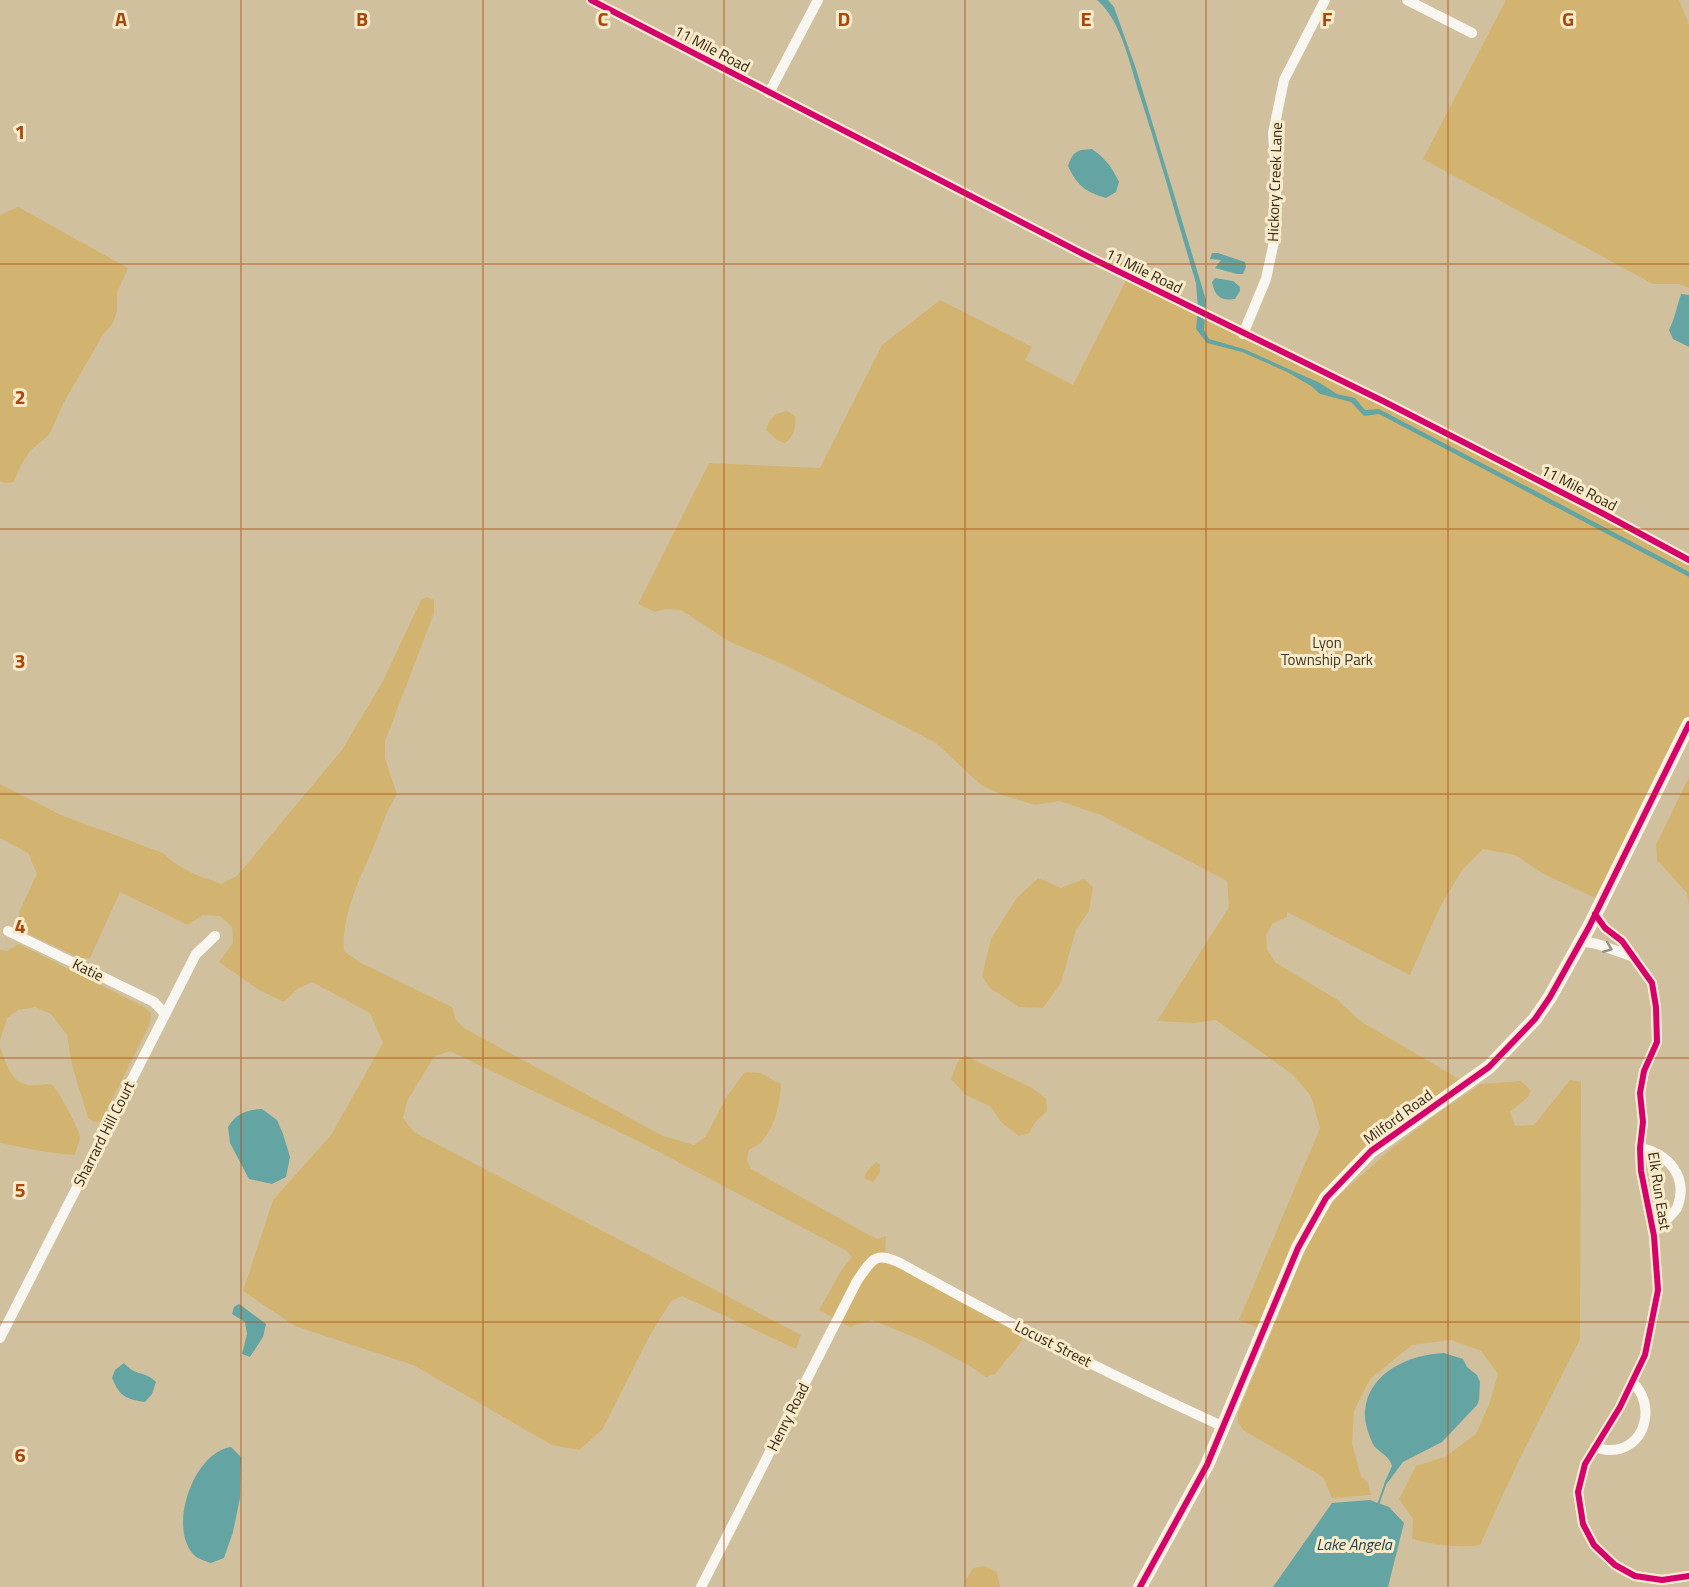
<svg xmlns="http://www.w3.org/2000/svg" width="1689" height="1587" font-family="'Titillium Web',sans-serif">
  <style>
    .green { fill: #d2b470 }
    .water { fill: #64a5a4 }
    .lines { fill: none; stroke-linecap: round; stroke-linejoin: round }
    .stream { stroke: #64a5a4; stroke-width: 2 }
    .street { stroke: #f8f6f0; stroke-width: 10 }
    .secondary { stroke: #f8f6f0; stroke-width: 14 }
    .cycleway-casing { stroke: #f8ebcc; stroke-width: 10 }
    .cycleway { stroke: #d6006c; stroke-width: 6 }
    .oneway { stroke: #969080 }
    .grid { fill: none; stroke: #a9480d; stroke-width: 1.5; stroke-opacity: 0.55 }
    .labels { text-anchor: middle; stroke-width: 6; stroke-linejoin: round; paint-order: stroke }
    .street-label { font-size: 15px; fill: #34290f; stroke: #f8ebcc }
    .park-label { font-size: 15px; fill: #403722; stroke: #f8ebcc }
    .water-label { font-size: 16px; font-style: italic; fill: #213f43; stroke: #f8ebcc }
    .grid-label { font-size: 20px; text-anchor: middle; font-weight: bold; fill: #a9480d; stroke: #f8ebcc; stroke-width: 6; stroke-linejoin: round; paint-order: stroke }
  </style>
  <rect width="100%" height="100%" fill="#d0c09e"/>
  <!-- green -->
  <path class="green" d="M1506,0H1679L1689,24V288L1679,284H1653L1423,159Z
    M18,207L128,268L117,293V311L113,323L102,336L63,404L49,435L30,451L21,465L14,482L6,483L0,481V215Z
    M1128,277L1689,560V725L1602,901L1542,873L1515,855L1483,849L1462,870L1440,907L1410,975L1287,912V917L1273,923L1266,935L1267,950L1276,963L1338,1000L1360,1021L1466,1083L1371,1151L1326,1198L1264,1330L1239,1320L1320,1128L1311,1096L1292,1074L1216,1020L1194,1023L1157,1021L1229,907L1227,881L1101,815L1060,801L1035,805L1002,795L981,785L936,743L787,666L730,642L681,610L666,609L655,612L638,604L709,463L820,468L882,345L940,300L1032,347L1025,360L1073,385Z
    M787,411L795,416C797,426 793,438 785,443L777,440L766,430C769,418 775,413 787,411Z
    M427,597L434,600V613L385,741V758L397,794C387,809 383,824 376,841C362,875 341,913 344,951L359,962L452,1007L456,1020L464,1028L663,1136L694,1145L706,1136L727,1096L745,1072L760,1073L781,1084C780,1103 775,1127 762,1141C759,1145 753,1147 749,1150L747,1160L751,1169L869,1235L878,1239L886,1236L885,1256L1027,1331L1021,1342L995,1374L986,1377L968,1365L923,1341L872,1320L850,1327L819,1310L841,1271L852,1257L847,1251L640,1142L450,1051L434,1057L407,1101L403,1118L414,1132L801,1335L796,1349L682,1296L671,1301L649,1337L602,1430L579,1450L552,1445L413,1365L295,1326L243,1291L273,1200L331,1135L383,1043L370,1013L312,982L297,989L284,1002L259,990L219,962L233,943L232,927L220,916L203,915L188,925L120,892L90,958H79L20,930L19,912L37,874L28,853L0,838V784L61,815L163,853C182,871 197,875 221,884L237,876L342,750L383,681L421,600Z
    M1689,777V905L1687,893L1657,860L1656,845Z
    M1038,878L1061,888L1084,879L1093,887L1089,911L1076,930L1061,983L1043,1008L1019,1007L990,988L982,976L991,939L1016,899Z
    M19,944L144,1007L151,1013L150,1023L101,1122H94L88,1118L72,1065L67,1035L51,1014L35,1007L18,1010L7,1018L0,1041V950L7,951Z
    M0,1047C8,1068 13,1089 40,1085C44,1085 49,1083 53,1086C58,1089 79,1130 80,1136C80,1142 76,1149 75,1155L46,1152L0,1143Z
    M966,1056L1032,1088L1046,1099L1047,1111L1036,1121L1029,1133L1019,1136L1001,1122L991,1107L966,1095L951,1079L958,1061Z
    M1570,1080L1581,1082L1580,1339L1518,1462L1480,1545C1458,1548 1434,1545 1412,1539L1413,1519L1399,1499L1416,1466L1445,1457L1476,1434L1490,1402L1498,1374L1481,1351L1451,1340L1412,1345L1370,1379L1354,1411L1352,1444L1361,1476L1368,1483L1371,1495L1332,1498L1323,1477L1243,1430L1238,1422V1413L1304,1253L1320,1221L1336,1198L1390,1150L1432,1117L1481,1084L1521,1081L1531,1091L1527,1098L1510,1112L1515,1126L1534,1125Z
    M876,1162L880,1165V1172L873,1182L864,1178L867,1171Z
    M985,1566L997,1572L1000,1587H967L965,1581L973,1568Z"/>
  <!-- water -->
  <path class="water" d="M1097,0H1108L1114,7L1136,69L1206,300L1204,330L1209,339L1244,349L1320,383L1337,394L1355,398L1365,410L1379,409L1680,567L1689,572V577L1379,414L1364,416L1351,402L1320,394L1311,386L1287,372L1242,352L1207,343L1196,329L1198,309L1196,283C1177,220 1160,158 1140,96C1130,66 1122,21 1097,0Z
    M1092,149C1105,158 1112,167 1119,182L1116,192L1106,198C1086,192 1077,186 1068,166C1073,151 1077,150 1092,149Z
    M1212,253H1218L1245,262L1246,267L1243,274H1237L1215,268L1221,260L1210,259Z
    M1215,278L1233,281L1240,287V291L1235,299C1220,301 1215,296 1212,282Z
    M1681,294L1689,295V347L1673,339L1669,330C1675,318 1677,306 1681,294Z
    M262,1109L277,1120L283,1134L290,1157L286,1177L272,1184L249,1179L230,1143L228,1127C237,1113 246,1110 262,1109Z
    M239,1304L266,1324L263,1337L250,1357L242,1354L247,1334L245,1322L232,1314L234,1307Z
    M1444,1353L1463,1359L1467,1367L1477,1375L1480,1382L1479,1400L1477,1405L1442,1442L1403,1462L1385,1486L1384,1484L1392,1466C1389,1454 1376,1452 1372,1442C1368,1433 1364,1420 1365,1411C1368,1372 1411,1354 1444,1353Z
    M124,1363C136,1377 144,1370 156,1382L152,1394L145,1402C126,1399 120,1397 112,1378L115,1370Z
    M231,1447L241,1457L240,1498L233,1532L224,1558L211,1563C205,1561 198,1559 194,1555C167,1527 194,1452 231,1447Z
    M1370,1500L1389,1507L1404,1523L1388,1587H1273L1332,1503Z"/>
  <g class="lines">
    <!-- stream -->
    <path class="stream" d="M1378,1505L1385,1485"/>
    <!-- street -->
    <path class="street" d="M591,0L1083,254L1385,402L1602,513L1689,560
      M1407,0L1472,33
      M769,93L818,0
      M1243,334L1266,279L1276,232V177L1273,133L1284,80L1325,0
      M1595,914L1605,928L1622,941L1652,983L1656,1007L1657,1042L1644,1071L1640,1093L1643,1122L1640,1148L1641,1171L1654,1236L1658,1290L1645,1355L1620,1407L1585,1464L1578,1492L1583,1524L1594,1545L1615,1565L1635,1576L1662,1580L1689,1576
      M8,931L154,1002L165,1014
      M1581,941L1597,944L1634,957
      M1640,1148C1669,1154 1689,1177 1677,1208C1671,1217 1662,1224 1653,1231
      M0,1338L196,954L215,936
      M1595,1447C1599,1448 1604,1450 1609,1450C1646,1451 1657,1404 1632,1382
      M701,1587L857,1281C873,1258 875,1251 902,1264C1007,1323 1114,1377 1224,1427"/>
    <!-- secondary -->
    <path class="secondary" d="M1140,1587L1207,1465L1298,1248L1326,1198L1371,1151L1489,1067L1535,1019L1550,997L1589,927L1689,724"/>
    <defs>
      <path id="cycleway" d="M591,0L1083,254L1385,402L1602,513L1689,560
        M1595,914L1605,928L1622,941L1652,983L1656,1007L1657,1042L1644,1071L1640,1093L1643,1122L1640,1148L1641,1171L1654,1236L1658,1290L1645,1355L1620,1407L1585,1464L1578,1492L1583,1524L1594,1545L1615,1565L1635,1576L1662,1580L1689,1576
        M1140,1587L1207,1465L1298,1248L1326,1198L1371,1151L1489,1067L1535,1019L1550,997L1589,927L1689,724"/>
    </defs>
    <!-- cycleway casing -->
    <use href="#cycleway" class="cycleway-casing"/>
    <!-- cycleway -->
    <use href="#cycleway" class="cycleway"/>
  </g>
  <!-- one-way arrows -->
  <defs><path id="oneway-chevron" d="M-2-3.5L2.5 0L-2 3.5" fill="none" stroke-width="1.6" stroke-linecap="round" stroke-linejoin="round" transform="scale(1.5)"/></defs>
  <use class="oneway" href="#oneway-chevron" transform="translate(1608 948) rotate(22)"/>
  <!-- grid -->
  <path class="grid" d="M241,0V1587M483,0V1587M724,0V1587M965,0V1587M1206,0V1587M1448,0V1587M0,264H1689M0,529H1689M0,794H1689M0,1058H1689M0,1322H1689"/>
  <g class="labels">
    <!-- street labels -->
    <g class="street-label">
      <text transform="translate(712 49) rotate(28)" y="5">11 Mile Road</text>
      <text transform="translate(1275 182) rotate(-88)" y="5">Hickory Creek Lane</text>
      <text transform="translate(1144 271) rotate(26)" y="5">11 Mile Road</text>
      <text transform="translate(1579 488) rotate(27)" y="5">11 Mile Road</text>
      <text transform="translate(88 970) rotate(26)" y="5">Katie</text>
      <text transform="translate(1398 1117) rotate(-36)" y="5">Milford Road</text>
      <text transform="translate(104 1134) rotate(-63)" y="5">Sharrard Hill Court</text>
      <text transform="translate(1659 1191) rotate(81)" y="5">Elk Run East</text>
      <text transform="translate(1053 1344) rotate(27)" y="5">Locust Street</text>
      <text transform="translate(788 1417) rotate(-63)" y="5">Henry Road</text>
    </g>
    <!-- park labels -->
    <g class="park-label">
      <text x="1327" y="648">Lyon<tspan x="1327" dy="17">Township Park</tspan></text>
    </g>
    <!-- water labels -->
    <g class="water-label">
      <text x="1354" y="1550">Lake Angela</text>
    </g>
  </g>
  <g class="grid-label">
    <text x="121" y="26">A</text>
    <text x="362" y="26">B</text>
    <text x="603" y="26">C</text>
    <text x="844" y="26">D</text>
    <text x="1086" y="26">E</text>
    <text x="1327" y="26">F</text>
    <text x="1568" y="26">G</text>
    <text x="20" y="139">1</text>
    <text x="20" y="404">2</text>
    <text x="20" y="668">3</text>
    <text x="20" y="933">4</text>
    <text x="20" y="1197">5</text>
    <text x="20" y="1462">6</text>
  </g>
</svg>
